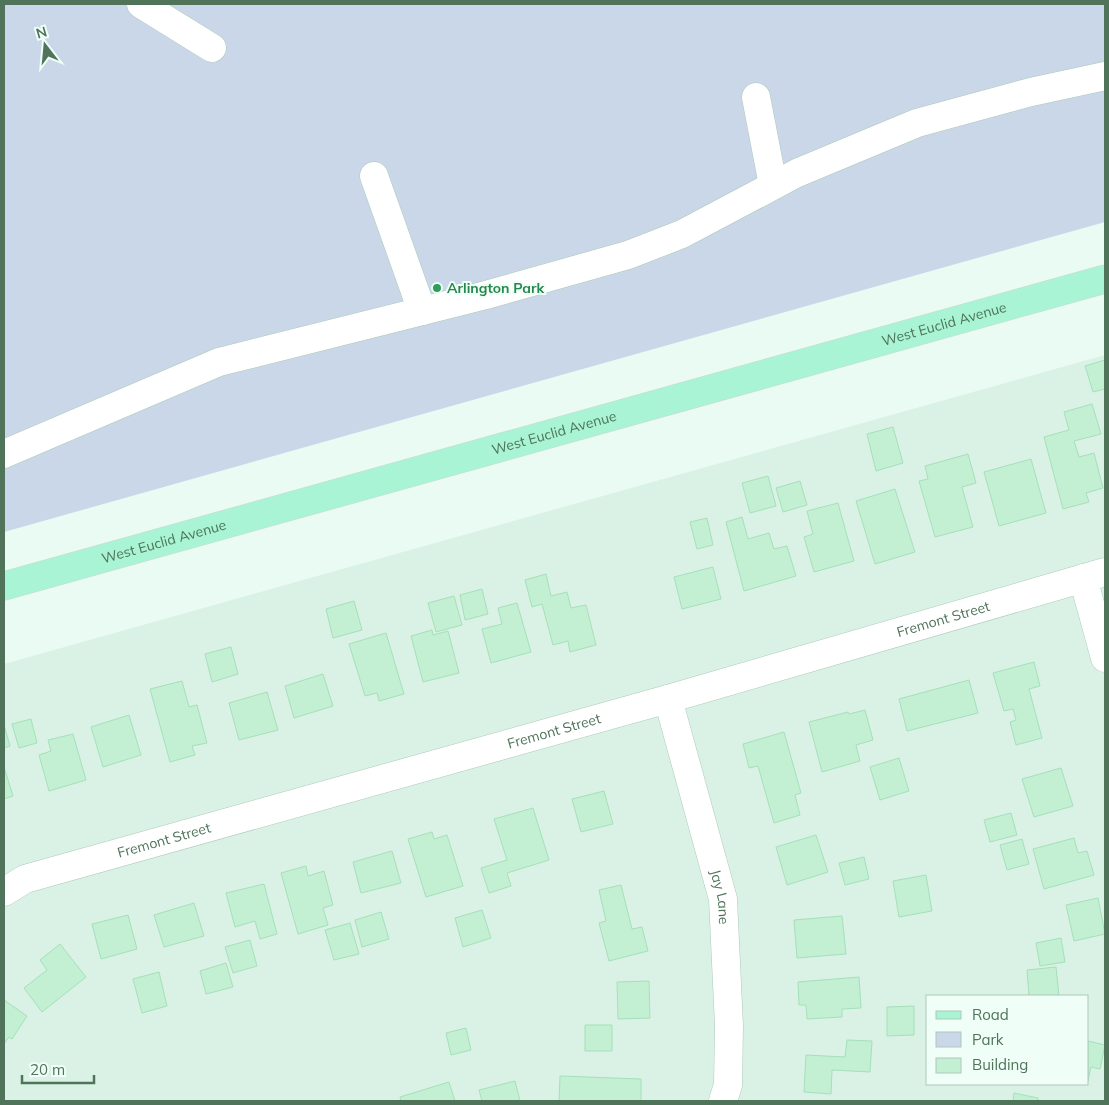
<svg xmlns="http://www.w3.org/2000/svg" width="1109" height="1105" font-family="Mulish,sans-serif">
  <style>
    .residential { fill: #d9f2e5; fill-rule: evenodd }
    .green { fill: #c9d7e8 }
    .building { fill: #c3efd3; stroke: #a5e0b9 }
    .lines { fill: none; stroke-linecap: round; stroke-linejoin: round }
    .minor-casing { stroke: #adcab8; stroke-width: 29 }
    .major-casing { stroke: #ced8d1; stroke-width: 29 }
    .minor { stroke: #fff; stroke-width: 28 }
    .major { stroke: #a8f4d4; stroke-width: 28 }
    .leisure-dot { fill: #2e9e5b; stroke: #f0fef8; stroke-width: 2 }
    .labels { text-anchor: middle; stroke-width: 4; stroke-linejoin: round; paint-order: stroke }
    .leisure-label { font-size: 14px; font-weight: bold; fill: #27864d; stroke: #f0fef8; text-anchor: start }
    .street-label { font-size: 14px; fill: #4f745a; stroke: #f0fef8 }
  </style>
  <rect width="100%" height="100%" fill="#eafbf4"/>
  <!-- residential -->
  <path class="residential" d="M1105,355V1101H4V664ZM928,996H1088V1084H928Z"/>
  <!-- green -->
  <path class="green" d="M4,4H1105V222L4,532Z"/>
  <!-- building -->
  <path class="building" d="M1105,360V389L1093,392L1085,366Z
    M1092,404L1101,434L1074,441L1079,457L1094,453L1103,488L1086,493L1089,502L1063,509L1044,437L1069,430L1064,412Z
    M893,427L903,463L876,471L867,434Z
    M968,454L976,483L962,487L973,527L935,537L919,481L928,479L925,466Z
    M1031,459L1046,513L999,526L984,472Z
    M768,476L776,506L750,513L742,483Z
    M800,481L807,505L783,512L776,488Z
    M895,489L915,552L875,564L856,501Z
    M838,503L854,561L814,572L804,537L813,534L807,511Z
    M742,517L748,539L769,533L774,549L787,546L796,576L744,591L726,522Z
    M707,518L713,545L697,549L690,522Z
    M713,567L721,599L682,609L674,577Z
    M546,574L551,596L567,592L571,608L586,605L596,645L570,652L568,641L553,645L542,604L532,607L525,580Z
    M482,589L488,614L465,620L460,595Z
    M454,596L462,625L436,632L428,603Z
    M354,601L362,630L333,638L326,609Z
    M517,603L531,652L491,663L482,629L502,624L498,608Z
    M432,630L433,635L448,631L459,673L423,682L411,636Z
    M386,633L404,694L379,701L377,693L365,696L349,644Z
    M231,647L238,674L212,682L205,654Z
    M1034,662L1040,686L1029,689L1042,738L1016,745L1010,722L1016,720L1013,709L1004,711L993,673Z
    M323,674L333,706L294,718L285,686Z
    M969,680L978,713L907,731L899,699Z
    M182,681L189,707L197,705L207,743L192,746L195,755L170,762L150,689Z
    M267,692L278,730L239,740L229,703Z
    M865,710L873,740L856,745L860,761L822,772L809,722L848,712L849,714Z
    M129,715L141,755L103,767L91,727Z
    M31,719L37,743L19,748L12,724Z
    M4,725L10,746L4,748Z
    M784,732L801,793L795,795L800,815L774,823L758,766L749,768L743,744Z
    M73,734L86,780L49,791L39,755L51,751L48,740Z
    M899,758L909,791L880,800L870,767Z
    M4,767L13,796L4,799Z
    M1061,768L1073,806L1034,817L1022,779Z
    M604,791L613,824L581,832L572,799Z
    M533,808L549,860L507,873L511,886L489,893L481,868L507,860L494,819Z
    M1011,813L1017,835L990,842L984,820Z
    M432,832L434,839L447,835L463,886L426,897L408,839Z
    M816,835L828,872L787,885L776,847Z
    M1074,838L1078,853L1087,851L1094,875L1044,889L1033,849Z
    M1022,839L1029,864L1007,870L1000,845Z
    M392,851L401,883L361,893L353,862Z
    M864,857L869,879L845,885L839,863Z
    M306,866L308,876L324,871L333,905L323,908L328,925L298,934L281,873Z
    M926,875L932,911L899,917L893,881Z
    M264,884L277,934L260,939L255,921L235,927L226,893Z
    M621,885L632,929L642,927L648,951L609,961L599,923L606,921L599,890Z
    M1098,898L1105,934L1074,941L1066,905Z
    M194,903L204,936L164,947L154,915Z
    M482,910L491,938L463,947L455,918Z
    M381,912L389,939L362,947L355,920Z
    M128,915L137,949L101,959L92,924Z
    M842,916L846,954L797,958L794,920Z
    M350,923L359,954L334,960L325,930Z
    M1061,938L1065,962L1040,966L1036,943Z
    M250,940L257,966L233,973L225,947Z
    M60,944L86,977L42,1012L24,988L47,970L40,960Z
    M226,963L233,987L206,994L200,971Z
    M1056,967L1059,996H1029L1027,970Z
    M159,972L167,1006L142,1013L133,979Z
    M859,977L861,1008L842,1009V1017L807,1019L806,1005H799L798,982Z
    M649,981L650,1018L618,1019L617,982Z
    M4,1000L27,1016L12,1039L9,1037L4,1044Z
    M914,1006V1035L887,1036V1007Z
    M585,1025H612V1051H585Z
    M466,1028L471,1050L451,1055L446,1033Z
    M847,1040L872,1041L870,1072L832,1070L831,1094L804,1092L806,1055L845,1057Z
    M1088,1041L1105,1045L1100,1069L1091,1067L1088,1081Z
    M560,1076L641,1079V1101H559Z
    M515,1081L520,1101H482L479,1090Z
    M449,1082L455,1101H401L400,1097Z
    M1014,1093L1038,1098V1101H1013Z"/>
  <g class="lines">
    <defs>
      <g id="minor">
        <path d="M141,4L212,48"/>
        <path d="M756,97L773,185"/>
        <path d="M374,176L422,311"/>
        <path d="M4,454L219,362L486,295L628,255L682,234L797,173L917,123L1031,92L1105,76"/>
        <path d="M1083,578L1105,658"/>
        <path id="s1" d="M668,699L723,899L729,1026L728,1085L723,1101"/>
        <path id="s2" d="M4,892L25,879L668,699L1105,572"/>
      </g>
      <g id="major">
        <path id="s3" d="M4,586L1105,279"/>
      </g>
    </defs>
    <!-- minor casing -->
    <use href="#minor" class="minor-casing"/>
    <!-- major casing -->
    <use href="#major" class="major-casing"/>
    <!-- minor -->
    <use href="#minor" class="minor"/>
    <!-- major -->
    <use href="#major" class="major"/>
  </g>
  <!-- markers -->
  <circle class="leisure-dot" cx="437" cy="288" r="5"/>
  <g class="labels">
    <!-- leisure labels -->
    <g class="leisure-label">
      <text x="447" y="293">Arlington Park</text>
    </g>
    <!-- street labels -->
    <g class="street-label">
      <text dy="5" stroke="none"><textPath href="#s3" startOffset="976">West Euclid Avenue</textPath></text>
      <text dy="5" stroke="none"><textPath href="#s3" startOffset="571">West Euclid Avenue</textPath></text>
      <text dy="5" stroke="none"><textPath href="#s3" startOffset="166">West Euclid Avenue</textPath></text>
      <text dy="5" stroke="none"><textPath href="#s2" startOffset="979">Fremont Street</textPath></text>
      <text dy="5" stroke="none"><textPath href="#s2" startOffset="574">Fremont Street</textPath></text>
      <text dy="5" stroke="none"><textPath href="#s2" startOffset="169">Fremont Street</textPath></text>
      <text dy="5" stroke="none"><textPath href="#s1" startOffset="205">Jay Lane</textPath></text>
    </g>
  </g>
  <!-- border -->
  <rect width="1109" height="1105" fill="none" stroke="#4f745a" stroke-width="10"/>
  <!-- legend -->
  <rect x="926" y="995" width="162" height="90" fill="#f0fef8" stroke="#b0c7b9"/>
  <rect x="936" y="1011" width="25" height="8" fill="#a8f4d4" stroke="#b0c7b9"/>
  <text x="972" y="1020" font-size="15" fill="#4f745a">Road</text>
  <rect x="936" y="1032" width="25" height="15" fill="#c9d7e8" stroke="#b0c7b9"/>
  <text x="972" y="1045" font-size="15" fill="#4f745a">Park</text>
  <rect x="936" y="1058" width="25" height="15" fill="#c3efd3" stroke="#b0c7b9"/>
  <text x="972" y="1070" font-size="15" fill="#4f745a">Building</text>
  <!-- north arrow -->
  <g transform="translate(45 45) rotate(344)" stroke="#f0fef8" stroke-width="4" paint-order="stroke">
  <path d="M0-4L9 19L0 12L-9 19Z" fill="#4f745a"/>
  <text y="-8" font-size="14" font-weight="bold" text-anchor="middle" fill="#4f745a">N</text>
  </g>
  <!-- scale -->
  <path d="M22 1075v8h72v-8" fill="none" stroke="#4f745a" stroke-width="2.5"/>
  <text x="30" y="1075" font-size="15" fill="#4f745a" stroke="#f0fef8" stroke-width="4" paint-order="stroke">20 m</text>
</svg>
